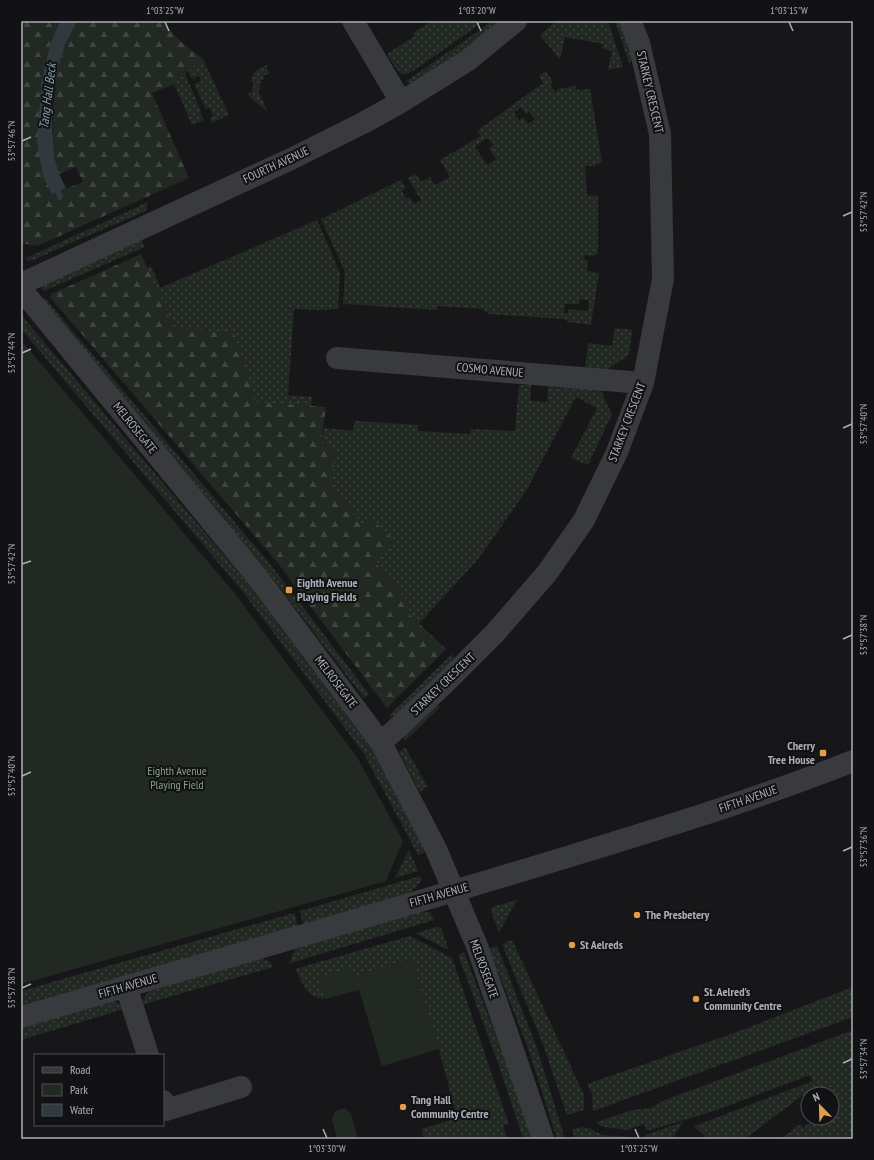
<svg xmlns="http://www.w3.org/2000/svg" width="874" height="1160" font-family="'PT Sans Narrow',sans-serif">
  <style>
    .grass { fill: url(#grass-dots); fill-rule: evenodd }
    .forest { fill: url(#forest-firs) }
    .park { fill: #222922 }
    .water { fill: #30393e }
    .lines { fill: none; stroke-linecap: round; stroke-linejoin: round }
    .stream { stroke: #30393e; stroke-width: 6 }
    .minor { stroke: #393a3e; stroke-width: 22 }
    .ticks { fill: none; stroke: #abb0b8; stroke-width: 1.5 }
    .poi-dot { fill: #e19d47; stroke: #121214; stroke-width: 1.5 }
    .labels { text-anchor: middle; stroke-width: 4; stroke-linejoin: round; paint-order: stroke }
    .street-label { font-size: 12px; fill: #abb0b8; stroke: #121214 }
    .poi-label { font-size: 12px; font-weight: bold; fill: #abb0b8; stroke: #121214; text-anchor: start }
    .park-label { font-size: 12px; fill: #85a184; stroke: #121214 }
    .water-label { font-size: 13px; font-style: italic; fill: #85a0af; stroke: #121214 }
    .neatline { fill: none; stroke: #abb0b8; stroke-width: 1.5 }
    .ticks-label { font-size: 10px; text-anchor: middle; fill: #abb0b8 }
  </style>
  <defs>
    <pattern id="grass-dots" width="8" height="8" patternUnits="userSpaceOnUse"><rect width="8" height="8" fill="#222922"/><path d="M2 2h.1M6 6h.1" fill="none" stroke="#3f4640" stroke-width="1.8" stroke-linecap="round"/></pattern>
    <pattern id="forest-firs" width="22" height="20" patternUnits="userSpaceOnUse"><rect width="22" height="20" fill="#222922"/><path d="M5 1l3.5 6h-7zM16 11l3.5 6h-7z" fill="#3f4640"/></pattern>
  </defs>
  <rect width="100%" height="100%" fill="#171719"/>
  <!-- grass -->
  <path class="grass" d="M432,21H483L470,31L416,69C413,70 410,73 407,74C399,77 391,60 387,54L415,36L413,33Z
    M491,21H504L488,34L414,83L405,82L480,30Z
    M556,21H608L623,67L608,70L612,51L602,48L603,44L565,37L560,60L540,35Z
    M615,21H622L634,58L629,63Z
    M203,59L229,115L212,123L210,118L213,116L210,108L206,109L194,84L201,81L199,76L192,79L188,71Z
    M267,65L268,66L266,68L270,73L263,76L264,79L261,80L262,83L259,84L261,88L258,90L268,113L247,94L253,91L251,88L254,86L251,79C254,71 259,68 267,65Z
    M546,71L553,82L550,85L555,92L559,89L575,86L577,90L590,89L602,162L594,166H585L587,195L598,196V253L594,256L585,255L584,259L588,260L587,271L599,273L591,325L567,322V320L564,319L489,314L483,309L438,306L437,310L343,304L345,272L321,219L401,180L406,188L402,191L406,199L410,197L414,204L421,200L408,178L416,174L421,182L430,177L435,185L450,177L440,160L481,136L477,131L543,83L539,76ZM521,107L526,114L529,112L535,119L528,124L523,117L519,120L514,113ZM488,138L493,145L489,148L496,159L487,165L475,146ZM580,299L589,301L588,311L568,309V313H564L565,304H579Z
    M185,74L201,111L200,112L204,120L192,125L174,84Z
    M148,202L146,211L66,245L34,260L27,261L26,258Z
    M317,220L340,273L338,309L318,310L294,309L288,395L312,397L311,406L255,403L234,333L174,328L147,268L151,266L160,288Z
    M141,239L145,247L44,291L38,284Z
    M45,298L271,565L369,694L364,698L266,570L39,302Z
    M22,316L250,586L372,750L425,852L418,855L364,754L243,592L21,329V317Z
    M615,328L632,330L629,355L606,370L585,368L588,343L612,346Z
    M519,385H531L530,401L547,402L548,387L600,389L612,414L588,465L571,458L597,408L576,397L526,491L479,558L419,624L408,613L410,604L374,560L394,540L362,524L332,486L335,447L321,444L324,428L353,431L355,421L418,425V431L470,434L471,429L515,431Z
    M452,654L455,661L403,712L391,717L389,715Z
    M435,702L440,707L405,741L402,737Z
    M405,747L427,786L420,792L399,752Z
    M409,850L418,871L395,878Z
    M420,876L422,880L415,888L409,893L303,925L300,911Z
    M517,900L499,932L491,911L492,907Z
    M430,912L434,920L290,963L292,955L298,946L412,913Z
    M294,913L298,926L21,1005V991Z
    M437,927L441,928L449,950L415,933Z
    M410,936L452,958L509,1124L503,1125L507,1139H424L421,1129L457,1118L439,1049L412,959L355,976L319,982L325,999L315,997L306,990L295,969Z
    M512,940L584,1095V1110L567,1115L544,1047L502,944Z
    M497,946L537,1048L565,1139H557L529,1051L489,948Z
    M464,952L505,1060L532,1139H523L498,1063L458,955Z
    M261,958L269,961L273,967L141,1005C143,997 147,993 153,988Z
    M853,987V1017L593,1111L592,1093L587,1084L734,1033Z
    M113,1001L119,1004L124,1009L21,1040V1027Z
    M853,1030V1139H781L800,1124L803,1128L816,1118H832V1094H808V1101L803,1095L745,1139H708L694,1126L813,1081L810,1075L714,1111L647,1131L644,1124L626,1130L600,1126L597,1122L633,1110L651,1108L665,1100Z
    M683,1122L672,1139H647L645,1135Z
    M583,1127L589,1128L602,1135L630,1137L624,1139H575L572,1129Z"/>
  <!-- forest -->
  <path class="forest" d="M21,21H60L50,45L45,67L41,83L39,107L52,194L83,182L76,167L59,174C51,145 51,115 56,85C57,78 57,70 59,63C63,48 70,35 77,21H162L180,41L203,59L188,71L174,84L152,93L189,178L37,246L21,243Z
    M141,254L174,328L234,333L255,402L326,407L321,443L335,447L332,486L362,524L373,520L394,540L374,561L410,604L408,613L446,649L387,708L277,562L50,297L51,294Z"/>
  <!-- park -->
  <path class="park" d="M21,340L236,595L358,759L403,841L386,881L21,984Z
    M412,959L439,1049L382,1066L359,990L325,999L319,982L323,976L348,969L352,971L355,976Z
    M345,1108L351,1114L358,1139H337L332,1120L335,1111Z"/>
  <!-- water -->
  <path class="water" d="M60,21H77L65,45L59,64L52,107V131L55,159L59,174L66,188L52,194L43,176L37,142L41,83L50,45Z"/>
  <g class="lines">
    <!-- stream -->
    <path class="stream" d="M56,184L60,197"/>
    <!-- minor -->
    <path class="minor" d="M353,21L401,102
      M21,284L291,159L363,123L401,102L467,61L516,21
      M21,289L258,578L381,743L436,849L477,946L515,1056L543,1139
      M337,358L643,383
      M381,743L444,684L495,633L547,573L584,520L617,452L643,383L663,279L660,134L639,43L630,21
      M126,986L148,1055
      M21,1017C199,965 377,915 554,861C655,830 755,800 853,761
      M163,1101L166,1110L241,1087"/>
  </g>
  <!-- ticks -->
  <path class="ticks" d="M165,22L169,31M477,22L481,31M789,22L793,31M22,141L31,137M843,216L852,212M22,353L31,349M843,428L852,424M22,564L31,561M843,639L852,635M22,776L31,772M843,851L852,847M22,988L31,984M843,1063L852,1059M323,1129L327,1138M635,1129L639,1138"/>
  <!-- markers -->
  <g class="poi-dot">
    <rect x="285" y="586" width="8" height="8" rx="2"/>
    <rect x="819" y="749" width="8" height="8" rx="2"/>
    <circle cx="637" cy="915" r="4"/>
    <circle cx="572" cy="945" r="4"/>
    <circle cx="696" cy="999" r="4"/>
    <circle cx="403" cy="1107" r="4"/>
  </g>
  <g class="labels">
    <!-- street labels -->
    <g class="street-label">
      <text transform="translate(650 92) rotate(77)" y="4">STARKEY CRESCENT</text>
      <text transform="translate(276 165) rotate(-25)" y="4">FOURTH AVENUE</text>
      <text transform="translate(490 370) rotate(5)" y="4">COSMO AVENUE</text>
      <text transform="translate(627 422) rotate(-69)" y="4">STARKEY CRESCENT</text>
      <text transform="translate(135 428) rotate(51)" y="4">MELROSEGATE</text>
      <text transform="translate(336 682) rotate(53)" y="4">MELROSEGATE</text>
      <text transform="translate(443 684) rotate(-44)" y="4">STARKEY CRESCENT</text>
      <text transform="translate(748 799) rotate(-19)" y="4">FIFTH AVENUE</text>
      <text transform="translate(439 895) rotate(-16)" y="4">FIFTH AVENUE</text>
      <text transform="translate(484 969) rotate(70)" y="4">MELROSEGATE</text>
      <text transform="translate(128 986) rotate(-16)" y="4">FIFTH AVENUE</text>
    </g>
    <!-- poi labels -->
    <g class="poi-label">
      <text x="297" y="587">Eighth Avenue<tspan x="297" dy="14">Playing Fields</tspan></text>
      <text x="815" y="750" text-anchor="end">Cherry<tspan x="815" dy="14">Tree House</tspan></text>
      <text x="645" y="919">The Presbetery</text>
      <text x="580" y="949">St Aelreds</text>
      <text x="704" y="996">St. Aelred’s<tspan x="704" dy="14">Community Centre</tspan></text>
      <text x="411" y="1104">Tang Hall<tspan x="411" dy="14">Community Centre</tspan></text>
    </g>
    <!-- park labels -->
    <g class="park-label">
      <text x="177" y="775">Eighth Avenue<tspan x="177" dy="14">Playing Field</tspan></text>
    </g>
    <!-- water labels -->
    <g class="water-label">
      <text transform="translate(47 96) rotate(-83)" y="5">Tang Hall Beck</text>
    </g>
  </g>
  <!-- border -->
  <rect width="874" height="1160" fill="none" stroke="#121214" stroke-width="44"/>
  <!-- legend -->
  <rect x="34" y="1054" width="130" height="72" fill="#121214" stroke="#4f5156"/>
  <rect x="42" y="1067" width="20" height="6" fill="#393a3e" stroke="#4f5156"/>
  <text x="70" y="1074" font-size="12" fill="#abb0b8">Road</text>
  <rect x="42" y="1084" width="20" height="12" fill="#222922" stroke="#4f5156"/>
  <text x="70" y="1094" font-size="12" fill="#abb0b8">Park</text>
  <rect x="42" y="1104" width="20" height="12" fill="#30393e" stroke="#4f5156"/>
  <text x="70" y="1114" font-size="12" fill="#abb0b8">Water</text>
  <!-- north arrow -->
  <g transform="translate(820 1106) rotate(337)"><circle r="19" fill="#121214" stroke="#4f5156"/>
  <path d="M0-3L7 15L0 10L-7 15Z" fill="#e19d47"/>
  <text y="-6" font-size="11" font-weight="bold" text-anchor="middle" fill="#abb0b8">N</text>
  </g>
  <rect x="22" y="22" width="830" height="1116" class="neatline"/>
  <g class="ticks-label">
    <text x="165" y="14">1°03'25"W</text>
    <text x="477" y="14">1°03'20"W</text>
    <text x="789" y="14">1°03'15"W</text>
    <text transform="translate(11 141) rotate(-90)" y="4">53°57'46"N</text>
    <text transform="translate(863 212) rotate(-90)" y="4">53°57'42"N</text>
    <text transform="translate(11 353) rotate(-90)" y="4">53°57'44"N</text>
    <text transform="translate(863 424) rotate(-90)" y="4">53°57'40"N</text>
    <text transform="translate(11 564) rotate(-90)" y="4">53°57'42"N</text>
    <text transform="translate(863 635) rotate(-90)" y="4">53°57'38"N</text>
    <text transform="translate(11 776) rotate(-90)" y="4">53°57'40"N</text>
    <text transform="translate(863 847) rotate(-90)" y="4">53°57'36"N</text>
    <text transform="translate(11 988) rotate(-90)" y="4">53°57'38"N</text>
    <text transform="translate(863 1059) rotate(-90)" y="4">53°57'34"N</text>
    <text x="327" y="1152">1°03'30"W</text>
    <text x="639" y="1152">1°03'25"W</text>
  </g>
</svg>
